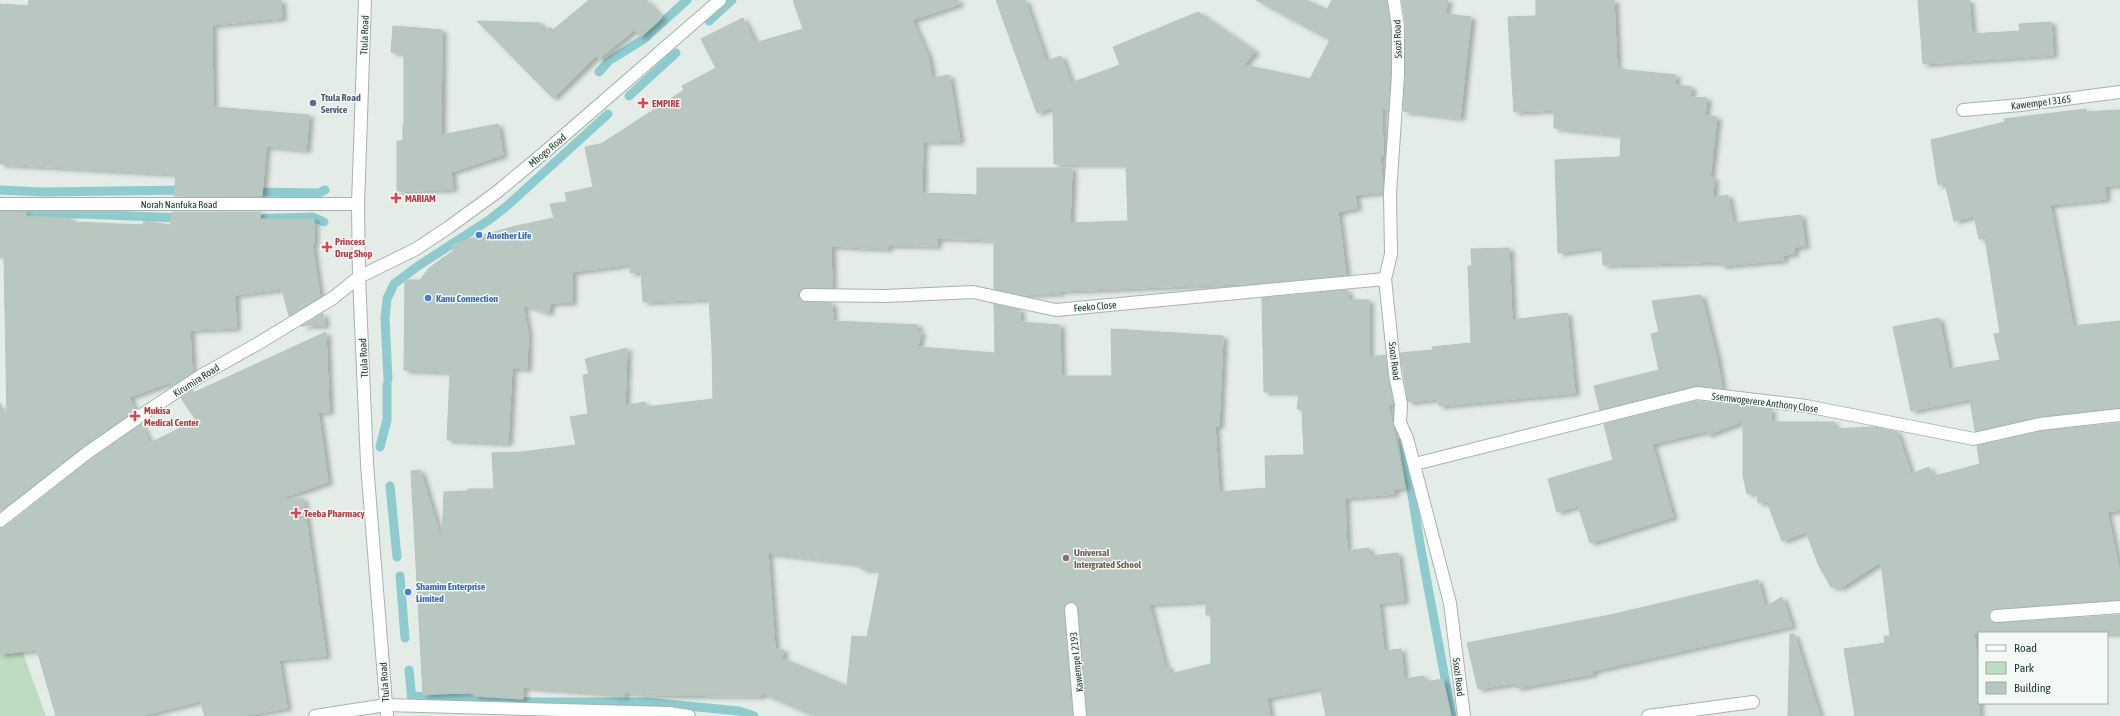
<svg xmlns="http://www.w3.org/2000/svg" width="2120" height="716" font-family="'Asap Condensed',sans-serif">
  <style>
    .green { fill: #bddcc2 }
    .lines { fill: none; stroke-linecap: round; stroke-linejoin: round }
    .stream { stroke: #8dcbcf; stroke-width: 9 }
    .building { fill: #b8c7c0; stroke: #b5c6bd; fill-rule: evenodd; filter: url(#shadow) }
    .minor-casing { stroke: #a6b4ad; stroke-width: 14 }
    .minor { stroke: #fff; stroke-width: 12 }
    .service-dot { fill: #5c6f8a; stroke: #f3f9f5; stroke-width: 1.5 }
    .health-dot { fill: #e0444e; stroke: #f3f9f5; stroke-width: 1.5 }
    .shop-dot { fill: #3f7fe0; stroke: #f3f9f5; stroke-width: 1.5 }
    .education-dot { fill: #8d6e63; stroke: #f3f9f5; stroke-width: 1.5 }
    .labels { text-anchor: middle; stroke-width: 3; stroke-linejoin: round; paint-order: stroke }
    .street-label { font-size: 10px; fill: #233d33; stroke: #f3f9f5 }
    .service-label { font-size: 10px; font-weight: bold; fill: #4e5e75; stroke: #f3f9f5; text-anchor: start }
    .health-label { font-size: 10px; font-weight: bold; fill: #be3a42; stroke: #f3f9f5; text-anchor: start }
    .shop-label { font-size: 10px; font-weight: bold; fill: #366cbe; stroke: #f3f9f5; text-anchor: start }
    .education-label { font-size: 10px; font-weight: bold; fill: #785e54; stroke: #f3f9f5; text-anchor: start }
  </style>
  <defs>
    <filter id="shadow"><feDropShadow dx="4.5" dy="2.5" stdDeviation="2" flood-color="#0004"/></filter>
  </defs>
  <rect width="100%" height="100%" fill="#e3ece7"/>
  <!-- green -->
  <path class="green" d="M0,590L46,716H0Z"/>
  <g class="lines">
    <!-- stream -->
    <path class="stream" d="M709,21L732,0
      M612,59L644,39L687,0
      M599,72L608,62
      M629,96L676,53
      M0,190L42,192L187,190
      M251,192L319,193L325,190
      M0,215L56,213L182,218
      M249,219L313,217L324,222
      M388,380L385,318L387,299L394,284L418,266L489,220L508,205L608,114
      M1403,440L1420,544L1452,716
      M380,447L387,420V385
      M390,486L397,557
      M400,576L405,638
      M409,670L412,701
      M411,696L535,702H646L739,711L754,716"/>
  </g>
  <!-- building -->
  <path class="building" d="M29,0H281L282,18L212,25L213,107L309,115L306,150L266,146L262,196H174L176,174L0,164V4L28,6Z
    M589,0H646L662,18L641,37L634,30L599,59L596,56L553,98L477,21L540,23L545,32L550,27L553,30Z
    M793,0H958L959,4L912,20L928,56L932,78L949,75L960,141L923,142L922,193L977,195V168H1072L1070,223L1128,221L1126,164H1054L1053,107L1037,113L996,0H1025L1046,61L1061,56L1071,83L1120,65L1113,47L1198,12L1255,51L1244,65L1310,79L1330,40L1256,0H1307L1327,10L1332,0H1387L1390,28V75L1388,110L1382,109L1383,156H1380L1383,192L1355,195L1357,208L1338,212L1346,275L1262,283L1060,291V293L1021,295L994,289V240L937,238V246L888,245V249L831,246L832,288H806L800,291L799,295L800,299L806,302L832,303L833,321L918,325L917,331L921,332L918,347L995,353L994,304L1020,310V322L1060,325L1061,376H1112L1111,329L1223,336L1219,426H1215L1219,492L1266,488L1265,456L1304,455L1302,410L1297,409L1299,395H1296V392H1264L1262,298L1347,290L1349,300H1369V357L1385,355L1393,404H1388L1405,488L1394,489V494L1345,498L1347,551L1369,548L1370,556L1398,553L1404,601L1379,603L1384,651L1401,649L1404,679L1424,676L1425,682L1443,679L1451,716H1326L1320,688L1267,698L1270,716H1087L1078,608L1077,604L1071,602L1066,603L1064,610L1072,716H815L762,693L761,696L649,695L625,692L624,697L601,693L523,687V699L474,696V692L423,695L411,471L420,470L442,542L444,492L468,491V489H494L492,453L522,452L576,445L570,417L588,414L583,375L589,374L585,359L627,348L625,406L645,402L646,407L713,399L712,347L709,299L643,302L641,272L630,273V264L572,272V302L551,303L548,313L523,305L528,334L527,369L512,368L508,443L447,440L450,372L404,370L405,280H420L429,268L453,251L452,244L516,226L554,218L550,204L567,202L565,193L593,187L585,147L601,144L684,90L682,86L716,68L701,39L743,18L755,43L803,29ZM768,553L861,564V569L880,570L867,637L852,636L847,686L782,658L784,650L775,648ZM1206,601V615H1211V664L1170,674L1168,666L1165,667L1149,604Z
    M1402,0H1448L1445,14L1471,17L1460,118L1403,111L1406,27Z
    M1536,0H1614L1617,69L1676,75L1675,85L1692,87L1690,97L1707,98L1705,115L1717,117L1710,178H1714L1713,198L1728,195L1733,223L1801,215L1805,246L1794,247V254L1783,255L1784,260L1721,266V262L1603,265L1602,247L1558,253L1555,160L1620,157L1621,135L1554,128V110L1514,112L1508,17L1536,16Z
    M1918,0H1969L1972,34L2020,31L2019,24L2051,22L2053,55L1923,64Z
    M393,26L442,30L441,135L498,124L503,155L451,172L453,189L397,192V141H403V125H404V53L391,52Z
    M2086,109V112L2120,110V185L2105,186L2106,199L2050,205L2073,326L2120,321V408L2039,417L1975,431L1970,399L1911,411L1893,327L1939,318L1949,369L2000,360L1994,334L2000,333L1985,238L1979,239L1974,216L1954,221L1945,183L1938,185L1931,140L2005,122L2004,119Z
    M0,212H26V216L71,218V222L143,225L144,221L170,225L172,212H261L260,219H314V244H312L320,297L289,316L282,289L235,295L236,328L190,330L192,373L173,385L171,382L129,397L135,410L82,447L0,511V403L7,418L4,258H0Z
    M1509,248L1512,320L1567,313L1575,393L1439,406L1438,399L1408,402L1400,353L1433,350L1432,347L1471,343L1468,266H1472L1471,249Z
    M1701,295L1717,359L1722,388L1695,386L1600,410L1594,386L1659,370L1651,334L1659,332L1652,301Z
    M323,313L325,325L301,326Z
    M326,332L329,412H318L328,482L279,499L303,498L326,656L279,660L287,708L241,716H205L200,701L140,716H56L37,650L0,654V528L5,527L91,459L141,424L150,443L196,420L181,398L193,390V393Z
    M1697,401L1773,410H1771V422H1834V429L1875,427L1897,432L1911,474L1929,467L1931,474L1934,473L1935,476L1980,464L1977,446L2041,431L2120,423V510L2107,512L2120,573V600L1995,609L1992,610L1989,616L1990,620L1997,623L2120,615V633H1974L1979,679V716H1855L1844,649L1885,643L1884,636H1890L1881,562L1842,587H1831L1819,566L1806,532L1782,541L1767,502L1758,503L1757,492L1747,494L1743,475V421L1707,435L1706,431L1652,444L1673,517L1590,543L1578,506L1557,512L1548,479L1613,460L1604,424Z
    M1758,580L1765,607L1782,597L1792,626L1592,671L1593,674L1516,688L1515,683L1478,689L1467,643L1615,614Z
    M1790,634H1794L1820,716H1788Z"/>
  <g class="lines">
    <defs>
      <path id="minor" d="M365,0L358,204L359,277L367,464L387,716
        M1394,0L1398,27V75L1390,193L1391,254L1385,279L1395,374L1401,404L1400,423L1407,438L1450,603L1464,716
        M1963,110L2021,105L2120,92
        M0,204H358
        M806,295L885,296L973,292L1056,310L1385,279
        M1415,464L1697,393L1806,406L1974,439L2040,424L2120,415
        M0,521L87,453L146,412L202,375L259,343L333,298L359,277L416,249L449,227L497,192L545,152L720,0
        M1071,609L1080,716
        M1996,616L2120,607
        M315,716L386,705L669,713L689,716
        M1648,716L1753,702"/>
    </defs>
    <!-- minor casing -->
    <use href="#minor" class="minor-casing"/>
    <!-- minor -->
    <use href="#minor" class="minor"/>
  </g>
  <!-- markers -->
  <circle class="service-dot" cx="313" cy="103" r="4"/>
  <g class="health-dot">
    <path d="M641 97h4v4h4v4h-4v4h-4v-4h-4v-4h4z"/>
    <path d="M394 192h4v4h4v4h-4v4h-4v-4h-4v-4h4z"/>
    <path d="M325 241h4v4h4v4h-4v4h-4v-4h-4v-4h4z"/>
    <path d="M133 410h4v4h4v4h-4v4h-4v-4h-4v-4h4z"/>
    <path d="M294 507h4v4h4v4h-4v4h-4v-4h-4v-4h4z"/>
  </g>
  <g class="shop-dot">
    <circle cx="479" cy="235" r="4"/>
    <circle cx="428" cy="298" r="4"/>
    <circle cx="408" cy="592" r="4"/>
  </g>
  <circle class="education-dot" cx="1066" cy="558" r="4"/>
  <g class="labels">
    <!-- street labels -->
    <g class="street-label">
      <text transform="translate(364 35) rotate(-88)" y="4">Ttula Road</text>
      <text transform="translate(1397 39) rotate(-92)" y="4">Ssozi Road</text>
      <text transform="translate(2041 102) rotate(-7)" y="4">Kawempe I 3165</text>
      <text transform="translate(547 150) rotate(-40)" y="4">Mbogo Road</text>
      <text x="179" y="208">Norah Nanfuka Road</text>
      <text transform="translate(1095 306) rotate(-5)" y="4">Feeko Close</text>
      <text transform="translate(363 358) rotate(-93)" y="4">Ttula Road</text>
      <text transform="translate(1395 361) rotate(83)" y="4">Ssozi Road</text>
      <text transform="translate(196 380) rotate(-32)" y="4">Kirumira Road</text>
      <text transform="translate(1765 402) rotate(7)" y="4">Ssemwogerere Anthony Close</text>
      <text transform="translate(1076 662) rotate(-96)" y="4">Kawempe I 2193</text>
      <text transform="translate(1459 677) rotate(83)" y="4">Ssozi Road</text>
      <text transform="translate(384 682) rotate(-94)" y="4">Ttula Road</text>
    </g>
    <!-- service labels -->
    <g class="service-label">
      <text x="321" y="101">Ttula Road<tspan x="321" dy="12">Service</tspan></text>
    </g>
    <!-- health labels -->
    <g class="health-label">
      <text x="652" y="107">EMPIRE</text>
      <text x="405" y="202">MARIAM</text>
      <text x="335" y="245">Princess<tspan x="335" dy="12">Drug Shop</tspan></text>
      <text x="144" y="414">Mukisa<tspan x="144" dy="12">Medical Center</tspan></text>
      <text x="304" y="517">Teeba Pharmacy</text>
    </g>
    <!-- shop labels -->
    <g class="shop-label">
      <text x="487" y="239">Another Life</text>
      <text x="436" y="302">Kanu Connection</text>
      <text x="416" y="590">Shamim Enterprise<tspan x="416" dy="12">Limited</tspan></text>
    </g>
    <!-- education labels -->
    <g class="education-label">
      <text x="1074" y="556">Universal<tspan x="1074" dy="12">Intergrated School</tspan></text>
    </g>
  </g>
  <!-- legend -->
  <rect x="1978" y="632" width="130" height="72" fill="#f3f9f5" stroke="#a0aea7"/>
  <rect x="1986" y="645" width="20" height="6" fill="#ffffff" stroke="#a0aea7"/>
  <text x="2014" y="652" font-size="12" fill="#233d33">Road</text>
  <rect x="1986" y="662" width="20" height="12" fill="#bddcc2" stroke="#a0aea7"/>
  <text x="2014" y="672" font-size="12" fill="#233d33">Park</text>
  <rect x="1986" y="682" width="20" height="12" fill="#b8c7c0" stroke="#a0aea7"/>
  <text x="2014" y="692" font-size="12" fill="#233d33">Building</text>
</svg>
